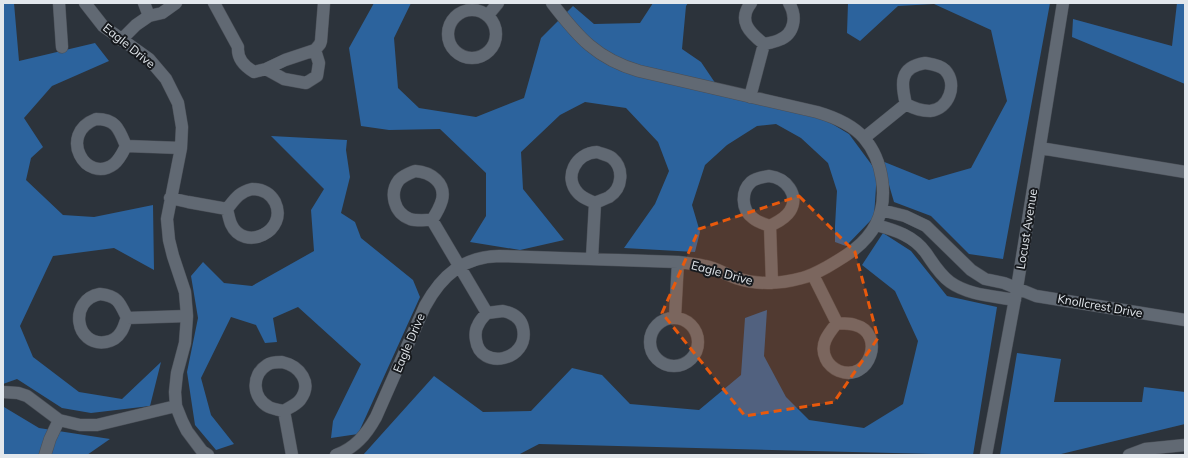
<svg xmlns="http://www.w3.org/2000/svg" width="1188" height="458" font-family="Mulish,sans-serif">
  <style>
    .forest { fill: #2c639d }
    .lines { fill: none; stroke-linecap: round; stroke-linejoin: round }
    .minor-casing { stroke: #4a4f57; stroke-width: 13 }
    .minor { stroke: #616973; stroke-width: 12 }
    .marked { fill: #e8590c; fill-opacity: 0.2; stroke: #e8590c; stroke-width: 3; stroke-dasharray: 8 5; stroke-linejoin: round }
    .labels { text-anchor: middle; stroke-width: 4; stroke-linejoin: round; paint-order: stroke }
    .street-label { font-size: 12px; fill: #e2e7ec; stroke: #171a1e }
  </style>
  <rect width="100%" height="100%" fill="#2c333b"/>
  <!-- forest -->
  <path class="forest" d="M3,3H14L19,61L95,43L109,61L52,86L24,118L43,147L31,158L26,180L63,215L94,217L153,205L154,270L114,248L53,256L20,326L33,357L79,392L122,399L161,362L150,406L91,413L62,408L17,379L3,384Z
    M374,3H411L394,38L398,88L419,108L476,117L524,98L541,38L573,6L594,24L640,23L653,3H688L686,6L682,49L701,62L724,96L824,119L849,134L877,172L874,217L846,246L835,242V226L837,191L828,163L801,138L776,124L757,126L727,145L705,165L692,205L700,232L695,252L624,248L655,204L669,171L658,142L626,108L585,102L560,115L521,152L523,189L564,240L520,250L470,242L486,216V173L440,129L389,130L361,126L349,48Z
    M848,3H1050L1003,259L969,254L931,216L894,202L882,161L929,180L971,168L1007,101L991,30L934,4L898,6L860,41L847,33Z
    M1177,3H1185V84L1072,37L1073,19L1172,46Z
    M271,136L347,140L346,150L350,177L341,213L355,222L361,238L413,280L420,297L358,434L331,438L333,421L361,364L298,307L273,318L277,342L265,343L256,325L231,317L201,378L211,415L234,444L216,450L195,425L187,372L198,318L191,276L203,262L224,283L252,286L314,251L311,210L324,189Z
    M883,233L911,251L947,296L997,307L973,455L539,444L518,455H363L434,376L483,412L531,411L572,368L602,375L630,404L699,410L741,375L745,318L767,310L764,356L786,397L809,420L864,428L903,404L918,341L895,291L862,265Z
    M1017,353L1061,359L1054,402H1142L1144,387L1185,392V424L1057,455H1000Z
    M4,407L39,428L110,439L87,455H3V409Z"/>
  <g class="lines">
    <defs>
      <path id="minor" d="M59,3L62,47
        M85,3L103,26L149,59L166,79L178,103L182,127L181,148L167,219L169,240L173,256L185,292L187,316L185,343L177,373L175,392L176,406L182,421L187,431L202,451L208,455
        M144,3L149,16
        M214,3L238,47C237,59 244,66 254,72L266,69L285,60L315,50
        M751,3C737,21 750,33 764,44C769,43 775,42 779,40C795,34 797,16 789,3
        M448 34a24 24 0 1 1 48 0a24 24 0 1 1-48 0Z
        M488,15L498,3
        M121,40L136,25L149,16L162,13L176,3
        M925,63C931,64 940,65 945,70C958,84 949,109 930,111C921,111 913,108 906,104C901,84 899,67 925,63Z
        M266,69L284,79L306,83L317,76L319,63L315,50L320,44L321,41L324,3
        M750,97L764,44
        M96,119C116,119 119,129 126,146C123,152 120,159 114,164C86,185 57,134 96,119Z
        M864,138L906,104
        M126,146L181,148
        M1040,148L1185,172
        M597,152C602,154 608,155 612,158C624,168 623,188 609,197C605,199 599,201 595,203C589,200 582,198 578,193C563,177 576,153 597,152Z
        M415,171C431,172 446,183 442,200C440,207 436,214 432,220C425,220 416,221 410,219C394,213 389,193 399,180C404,175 410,173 415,171Z
        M769,176C786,178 800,195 790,211C785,219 777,222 770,226C764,224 757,222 753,218C741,210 741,191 751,182C756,178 763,177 769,176Z
        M252,189C262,189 270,193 275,202C289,231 244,253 231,224C229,219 228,213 227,209C235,199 239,192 252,189Z
        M170,198L188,202L227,209
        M881,210L905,216L926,226L971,270L985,279L1004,283L1036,296L1185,320
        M432,220L487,313
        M876,225C895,230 914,236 926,253C933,263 939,274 950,282C968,295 993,296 1015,300
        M770,226L772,283
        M592,258L595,203
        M813,275L837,323
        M100,294C118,296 120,303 127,318C125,322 124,328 121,332C118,337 112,341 106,342C75,347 68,300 100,294Z
        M503,311C512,313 521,318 523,328C530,361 480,371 476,340C475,334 475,330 478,325C480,320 484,316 487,313Z
        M675,317L678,262
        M127,318L187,316
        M650 342a24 24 0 1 1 48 0a24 24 0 1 1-48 0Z
        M837,323C843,324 850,323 855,325C886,333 870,383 839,371C834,369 828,364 826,359C819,345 828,334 837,323Z
        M282,362C300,366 313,383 300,400C296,405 290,407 284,411C279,410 273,409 269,407C252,398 251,375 267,365C271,362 277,362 282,362Z
        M3,392L18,393L27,396L59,420L80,425H97L176,406
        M284,411L292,455
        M45,455L50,439L59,420
        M336,455C355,448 366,435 376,417L425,306C442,275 463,257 499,256L678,262C687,263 696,264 705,266C716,268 725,274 736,278C757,285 780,284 802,278C811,276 818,272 827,267C846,256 865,245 876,224C889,198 883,160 864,138C852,124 834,117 817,112L639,71C597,59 578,37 552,3
        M986,455L1017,288L1063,3
        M1129,455L1145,449L1185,445"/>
    </defs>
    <!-- minor casing -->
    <use href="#minor" class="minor-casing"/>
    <!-- minor -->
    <use href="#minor" class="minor"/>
  </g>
  <!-- marked area -->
  <path class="marked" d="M799,196L855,252L878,338L834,402L745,416L662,313L699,229Z"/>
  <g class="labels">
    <!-- street labels -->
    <g class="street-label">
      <text transform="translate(129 46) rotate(39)" y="4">Eagle Drive</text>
      <text transform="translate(1027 229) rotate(-81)" y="4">Locust Avenue</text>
      <text transform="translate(722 273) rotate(15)" y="4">Eagle Drive</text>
      <text transform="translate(1100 306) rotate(10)" y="4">Knollcrest Drive</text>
      <text transform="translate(409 343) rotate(-67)" y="4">Eagle Drive</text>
    </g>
  </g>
  <!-- border -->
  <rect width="1188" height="458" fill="none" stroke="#e2e7ec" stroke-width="8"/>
</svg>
